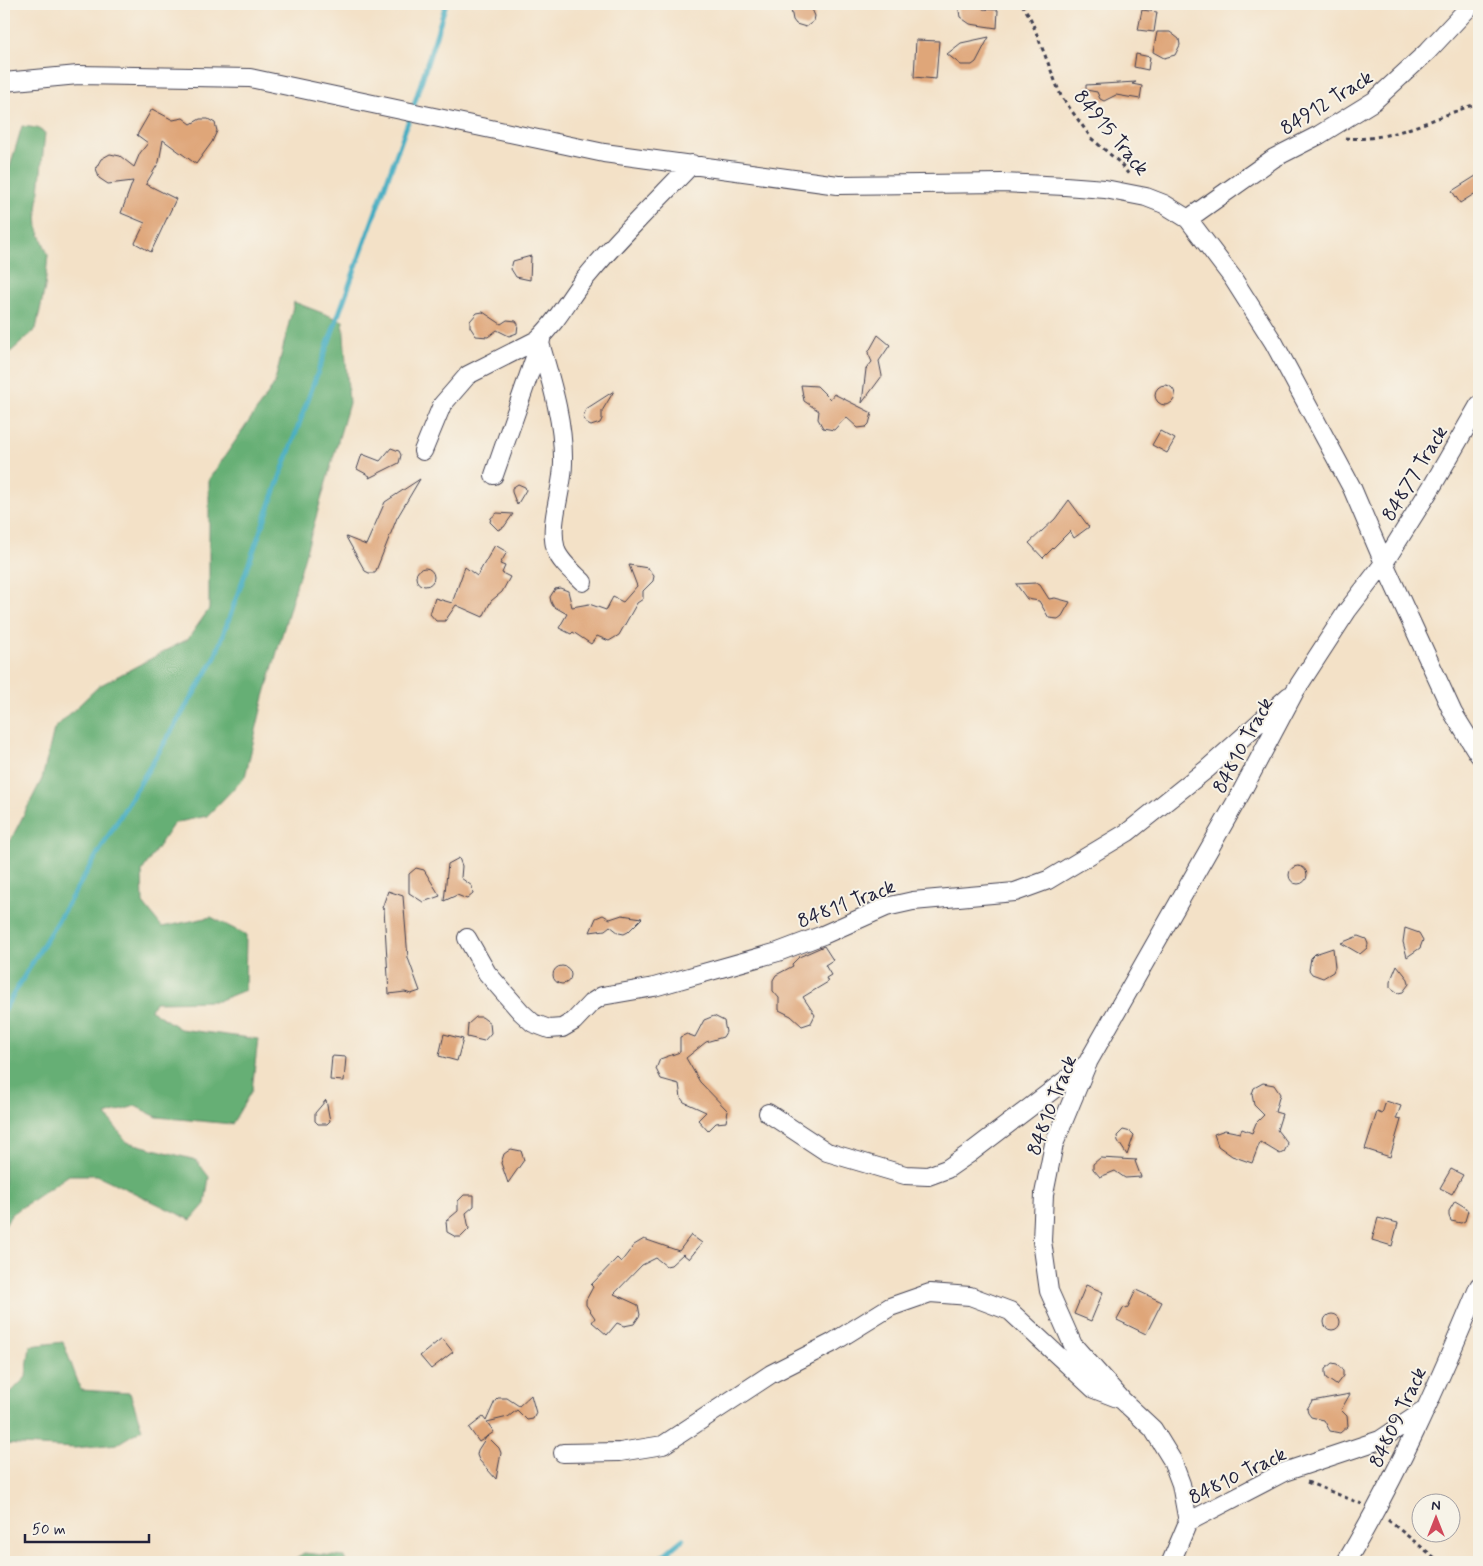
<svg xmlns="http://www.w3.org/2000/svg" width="1483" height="1566" font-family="Mynerve,sans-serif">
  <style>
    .forest { fill: #66af75; stroke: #446858 }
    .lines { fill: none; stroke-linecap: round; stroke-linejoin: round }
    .stream { stroke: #42acc1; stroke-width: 5 }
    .building { fill: #dfa679 }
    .minor-casing { stroke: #413f50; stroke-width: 20 }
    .path { stroke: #413f50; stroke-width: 3; stroke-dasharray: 4 4; stroke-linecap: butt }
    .minor { stroke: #fff; stroke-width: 18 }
    .labels { text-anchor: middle; stroke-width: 4; stroke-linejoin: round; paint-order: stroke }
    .street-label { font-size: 20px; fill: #22223b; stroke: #f7f3e8 }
  </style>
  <rect width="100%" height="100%" fill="#f7f3e8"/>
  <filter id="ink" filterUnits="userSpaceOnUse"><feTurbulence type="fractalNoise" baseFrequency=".02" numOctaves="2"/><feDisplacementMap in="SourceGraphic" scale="10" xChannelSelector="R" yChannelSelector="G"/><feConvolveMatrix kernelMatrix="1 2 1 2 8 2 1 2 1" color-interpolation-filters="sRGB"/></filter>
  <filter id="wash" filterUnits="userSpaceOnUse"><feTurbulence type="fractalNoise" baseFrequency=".0096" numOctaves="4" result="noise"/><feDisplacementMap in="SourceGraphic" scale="20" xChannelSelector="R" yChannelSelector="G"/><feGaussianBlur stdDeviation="1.12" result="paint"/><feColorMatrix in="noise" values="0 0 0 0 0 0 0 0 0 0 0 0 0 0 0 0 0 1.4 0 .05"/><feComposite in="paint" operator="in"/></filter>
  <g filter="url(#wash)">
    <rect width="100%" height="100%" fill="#f3e1c7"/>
    <!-- forest -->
    <path class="forest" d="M22,126L37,128L45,133L37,211L38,229L48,255L45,287L36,329L4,358V187Z
      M294,302L343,321L349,403L264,697L245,777L207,816L174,823L142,871L143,903L162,927L211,917L246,935L245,990L218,1001L155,1002L151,1010L180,1029L258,1039L252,1090L232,1124L157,1117L135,1106L106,1115L127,1142L196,1160L209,1177L205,1204L191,1220L97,1175H69L12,1214L4,1226V853L42,779L54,729L99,686L188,639L209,609V479L274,385Z
      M63,1342L81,1390L130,1393L142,1429L117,1444L75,1448L4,1444V1391L11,1392L26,1377L30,1346Z
      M304,1553L344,1557L346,1562H289Z"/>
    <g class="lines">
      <!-- stream -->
      <path class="stream" d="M4,1010L214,660L412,111L446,4
        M655,1562L683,1539"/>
    </g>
    <g id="blocks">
      <!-- building -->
      <path class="building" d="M790,4H807L811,7L815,16L814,21L806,27L796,24L793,20Z
        M958,4H980L983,9L998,10L997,28L970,24L960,17Z
        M1142,10L1157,12L1154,32L1138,30Z
        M1157,32H1170L1179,39L1180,45L1175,55L1164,58L1153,52Z
        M989,37L976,62L972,65H961L947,54L961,43Z
        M916,40L939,41L936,79L914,77Z
        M1136,54L1150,57L1148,70L1134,67Z
        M1136,82L1132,84L1142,86L1140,99L1116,95L1104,101L1100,99L1097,92L1086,90V85Z
        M152,109L173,120L183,118L191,124L200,119H208L215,123L217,131L212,142L196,164L163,140L159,162L146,184L176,199L151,252L135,243L145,223L121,213L133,181L108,184L99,178L96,168L101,159L110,154L120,156L134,167L140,153L148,143L137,135Z
        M1479,174V191L1460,203L1452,191Z
        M531,256L530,280L516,277L511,269L513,261Z
        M483,312L501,324L507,320L516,321L518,324L517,333L509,336L497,330L488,337L476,336L470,327V321L477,313Z
        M878,335L890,345L879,361L882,376L862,403L866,369L872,362L868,353Z
        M1155 395a10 10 0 1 1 20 0a10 10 0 1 1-20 0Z
        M801,385L817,386L830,399L834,394L872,413L869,424L866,427L858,428L846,417L834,430L823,428L818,419L819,411L804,401Z
        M614,391L602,411V419L600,423L591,426L587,424L583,417L586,409Z
        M1160,431L1175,439L1167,453L1152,445Z
        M391,448L399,451L401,455L399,463L369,478L370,476L357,469L362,454L380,461Z
        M420,479L397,518L375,573H369L365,571L346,537L366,545L385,502Z
        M518,484L525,487L526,490L517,505L512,492V488Z
        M1069,500L1089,527L1074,538L1070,531L1043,558L1029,543L1055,519Z
        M497,513L513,514L504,527L498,530L490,522L491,518Z
        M495,545L507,552L500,564L505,566L502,573L510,577L502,592L491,601L483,617L456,605L445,621H436L430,614L435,598L452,603L465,567L477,576Z
        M629,565L648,568L654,576L653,581L643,591V599L637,603L619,635L609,641L597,636L591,644L573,632L571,634L559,628L567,614L553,606L551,602L550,597L555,589L560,588L568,591L572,607L589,604L606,610L613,597L623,602L637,586Z
        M416 577a9 9 0 1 1 18 0a9 9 0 1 1-18 0Z
        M1036,583L1040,585L1049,599L1055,598L1070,602L1062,616L1058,619L1049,618L1039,601L1027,599L1016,584Z
        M459,858L462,866L461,878L472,886L473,894L467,899L457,895L444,901L448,864Z
        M1289 875a9 9 0 1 1 18 0a9 9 0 1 1-18 0Z
        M416,868L424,870L440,896L423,902L409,893V874Z
        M388,891L403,896L408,958L420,991L411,994L405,992L389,994L384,909L382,908Z
        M603,915L610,919L622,915L642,918L628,932L624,934L619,933L610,926L605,930L590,932L596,918Z
        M1405,928L1419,933L1423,940L1420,948L1407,957L1403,942Z
        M1358,936L1366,939L1368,944L1367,948L1360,954L1341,943Z
        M824,946L833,960L825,965L831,975L826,978L828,982L803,997L815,1015L811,1023L802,1026L791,1016L779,1010V998L773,991V980L776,975L793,966L792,964L799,957Z
        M1333,948L1335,967L1333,972L1323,978L1312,974L1309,970L1311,958L1315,954Z
        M1397,965L1408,979L1409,984L1403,992L1398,993L1390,987V982Z
        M553 975a9 9 0 1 1 18 0a9 9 0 1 1-18 0Z
        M714,1016L724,1021L726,1032L723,1037L706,1042L686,1058L700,1082L728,1111L726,1122L716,1123L708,1131L698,1120L706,1112L684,1102L681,1098L679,1084L661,1079L656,1069L660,1059L680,1052V1037L687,1034L695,1037L704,1020Z
        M476,1017H482L490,1023L491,1033L484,1041L467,1037L468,1024Z
        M444,1034L463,1039L457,1061L439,1056Z
        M332,1056L346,1057L344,1081L330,1080Z
        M1263,1083L1274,1085L1280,1094L1275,1112L1282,1114L1277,1130L1288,1144L1284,1152L1280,1154L1260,1142L1252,1163L1232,1156L1218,1146L1214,1134L1225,1130L1240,1133L1242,1129L1252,1133L1256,1123L1264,1115L1254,1105L1252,1094L1254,1088Z
        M326,1100L330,1121L327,1124H318L315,1121V1113Z
        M1386,1101L1401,1106L1396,1119L1401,1120L1390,1157L1365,1149L1377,1112L1382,1114Z
        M1123,1130L1131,1132L1134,1135L1127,1155L1118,1141L1117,1136Z
        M511,1149L521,1151L524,1160L508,1183L501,1163L504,1154Z
        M1100,1158L1137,1160L1135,1161L1141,1177L1125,1178L1115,1171L1100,1177L1093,1169V1164Z
        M1451,1169L1463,1175L1452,1194L1440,1188Z
        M464,1195H474V1206L466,1213L469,1229L461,1237H456L447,1232L446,1221L458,1211V1201Z
        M1455,1201L1465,1207L1468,1211L1465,1221L1461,1223L1451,1221L1449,1216V1211Z
        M1378,1218L1398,1223L1392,1246L1372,1240Z
        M691,1235L702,1243L689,1259L683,1254L671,1265L666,1266L656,1258L642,1265L614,1294L638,1305L640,1315L634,1324L624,1326L617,1323L607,1335L592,1322L595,1318L586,1305V1300L593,1287L591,1285L617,1258L621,1262L634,1245L644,1239L679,1251Z
        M1086,1285L1103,1292L1091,1321L1074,1314Z
        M1136,1290L1162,1302L1146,1334L1117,1320L1124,1307L1127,1309Z
        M1324 1322a8 8 0 1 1 16 0a8 8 0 1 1-16 0Z
        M442,1338L453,1352L431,1369L420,1356Z
        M1332,1363L1337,1364L1343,1371V1376L1336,1385L1326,1378L1325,1374V1369Z
        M1350,1394L1341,1410L1347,1416L1348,1426L1340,1433L1330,1431L1324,1420L1311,1417L1308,1413L1307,1409L1312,1401Z
        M531,1395L536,1413L533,1419L527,1420L517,1410L508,1417L487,1422L494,1432L479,1442L469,1428L483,1417L486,1421L495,1401L498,1398H507L519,1406Z
        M487,1436L499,1448L501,1453L496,1479L479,1460L477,1455L478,1450Z"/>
    </g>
  </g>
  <g filter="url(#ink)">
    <use href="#blocks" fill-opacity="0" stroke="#413f50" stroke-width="1"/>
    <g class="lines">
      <defs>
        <path id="minor" d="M4,82L78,75L250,78L604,153L838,185L1002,183L1065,186L1105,189L1146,197L1164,204L1188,219L1232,277L1274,343L1352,488L1384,563L1453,713L1479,755
          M1188,219L1274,158L1319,135L1374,101L1427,52L1472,4
          M540,343C551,381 564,422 563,463C563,491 548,523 556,550C560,562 574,573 583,582
          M423,451L442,405L468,375L537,340C555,324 565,305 579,286C613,243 654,204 692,164
          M494,475L541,340
          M467,938L487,973L521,1012L533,1023L549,1029L562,1028L574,1021L591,1003L602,996L654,987L778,952L823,935L886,907L913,901L1015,892L1048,880L1128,832L1207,769L1289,696
          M768,1113L827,1152L905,1175L928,1176L947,1169L970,1153L1088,1063
          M1425,1410L1380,1440L1284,1472L1188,1522L1181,1484L1172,1460L1153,1429L1122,1400L1073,1345L1049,1291L1042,1241L1044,1194L1054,1144L1088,1062L1241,793L1295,691L1347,611L1384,563L1434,483L1479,405
          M563,1453L620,1452L663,1445L771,1374L832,1343L890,1307L930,1293L970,1296L1010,1311L1094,1389L1120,1399
          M1171,1562L1188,1522
          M1346,1562C1398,1475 1440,1380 1479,1286"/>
      </defs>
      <!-- minor casing -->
      <use href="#minor" class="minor-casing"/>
      <!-- path -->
      <path class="path" d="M1022,4L1030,17L1061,96L1092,139L1119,162L1130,176
        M1345,138C1390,143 1437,116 1479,103
        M1307,1482L1362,1504
        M1388,1520L1440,1562"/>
      <!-- minor -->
      <use href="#minor" class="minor"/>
    </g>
  </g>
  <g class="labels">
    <!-- street labels -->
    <g class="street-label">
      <text transform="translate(1326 102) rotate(-32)" y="7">84912 Track</text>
      <text transform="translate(1112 132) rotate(50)" y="7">84915 Track</text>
      <text transform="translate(1414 473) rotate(-59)" y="7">84877 Track</text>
      <text transform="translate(1242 745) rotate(-62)" y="7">84810 Track</text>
      <text transform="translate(846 903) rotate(-21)" y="7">84811 Track</text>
      <text transform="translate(1051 1105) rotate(-69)" y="7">84810 Track</text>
      <text transform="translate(1397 1417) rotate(-65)" y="7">84809 Track</text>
      <text transform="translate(1237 1475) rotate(-26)" y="7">84810 Track</text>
    </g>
  </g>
  <!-- margin -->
  <rect width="1483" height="1566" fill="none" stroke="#f7f3e8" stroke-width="20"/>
  <!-- north arrow -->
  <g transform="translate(1436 1518)"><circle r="24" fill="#f7f3e8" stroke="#a29fa3"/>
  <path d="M0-4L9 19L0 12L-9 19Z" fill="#d1495b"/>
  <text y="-8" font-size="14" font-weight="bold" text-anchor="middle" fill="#22223b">N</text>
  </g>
  <!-- scale -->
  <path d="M25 1534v8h124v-8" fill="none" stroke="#22223b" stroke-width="2.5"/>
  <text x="32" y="1534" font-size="15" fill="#22223b" stroke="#f7f3e8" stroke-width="4" paint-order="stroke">50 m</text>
</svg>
